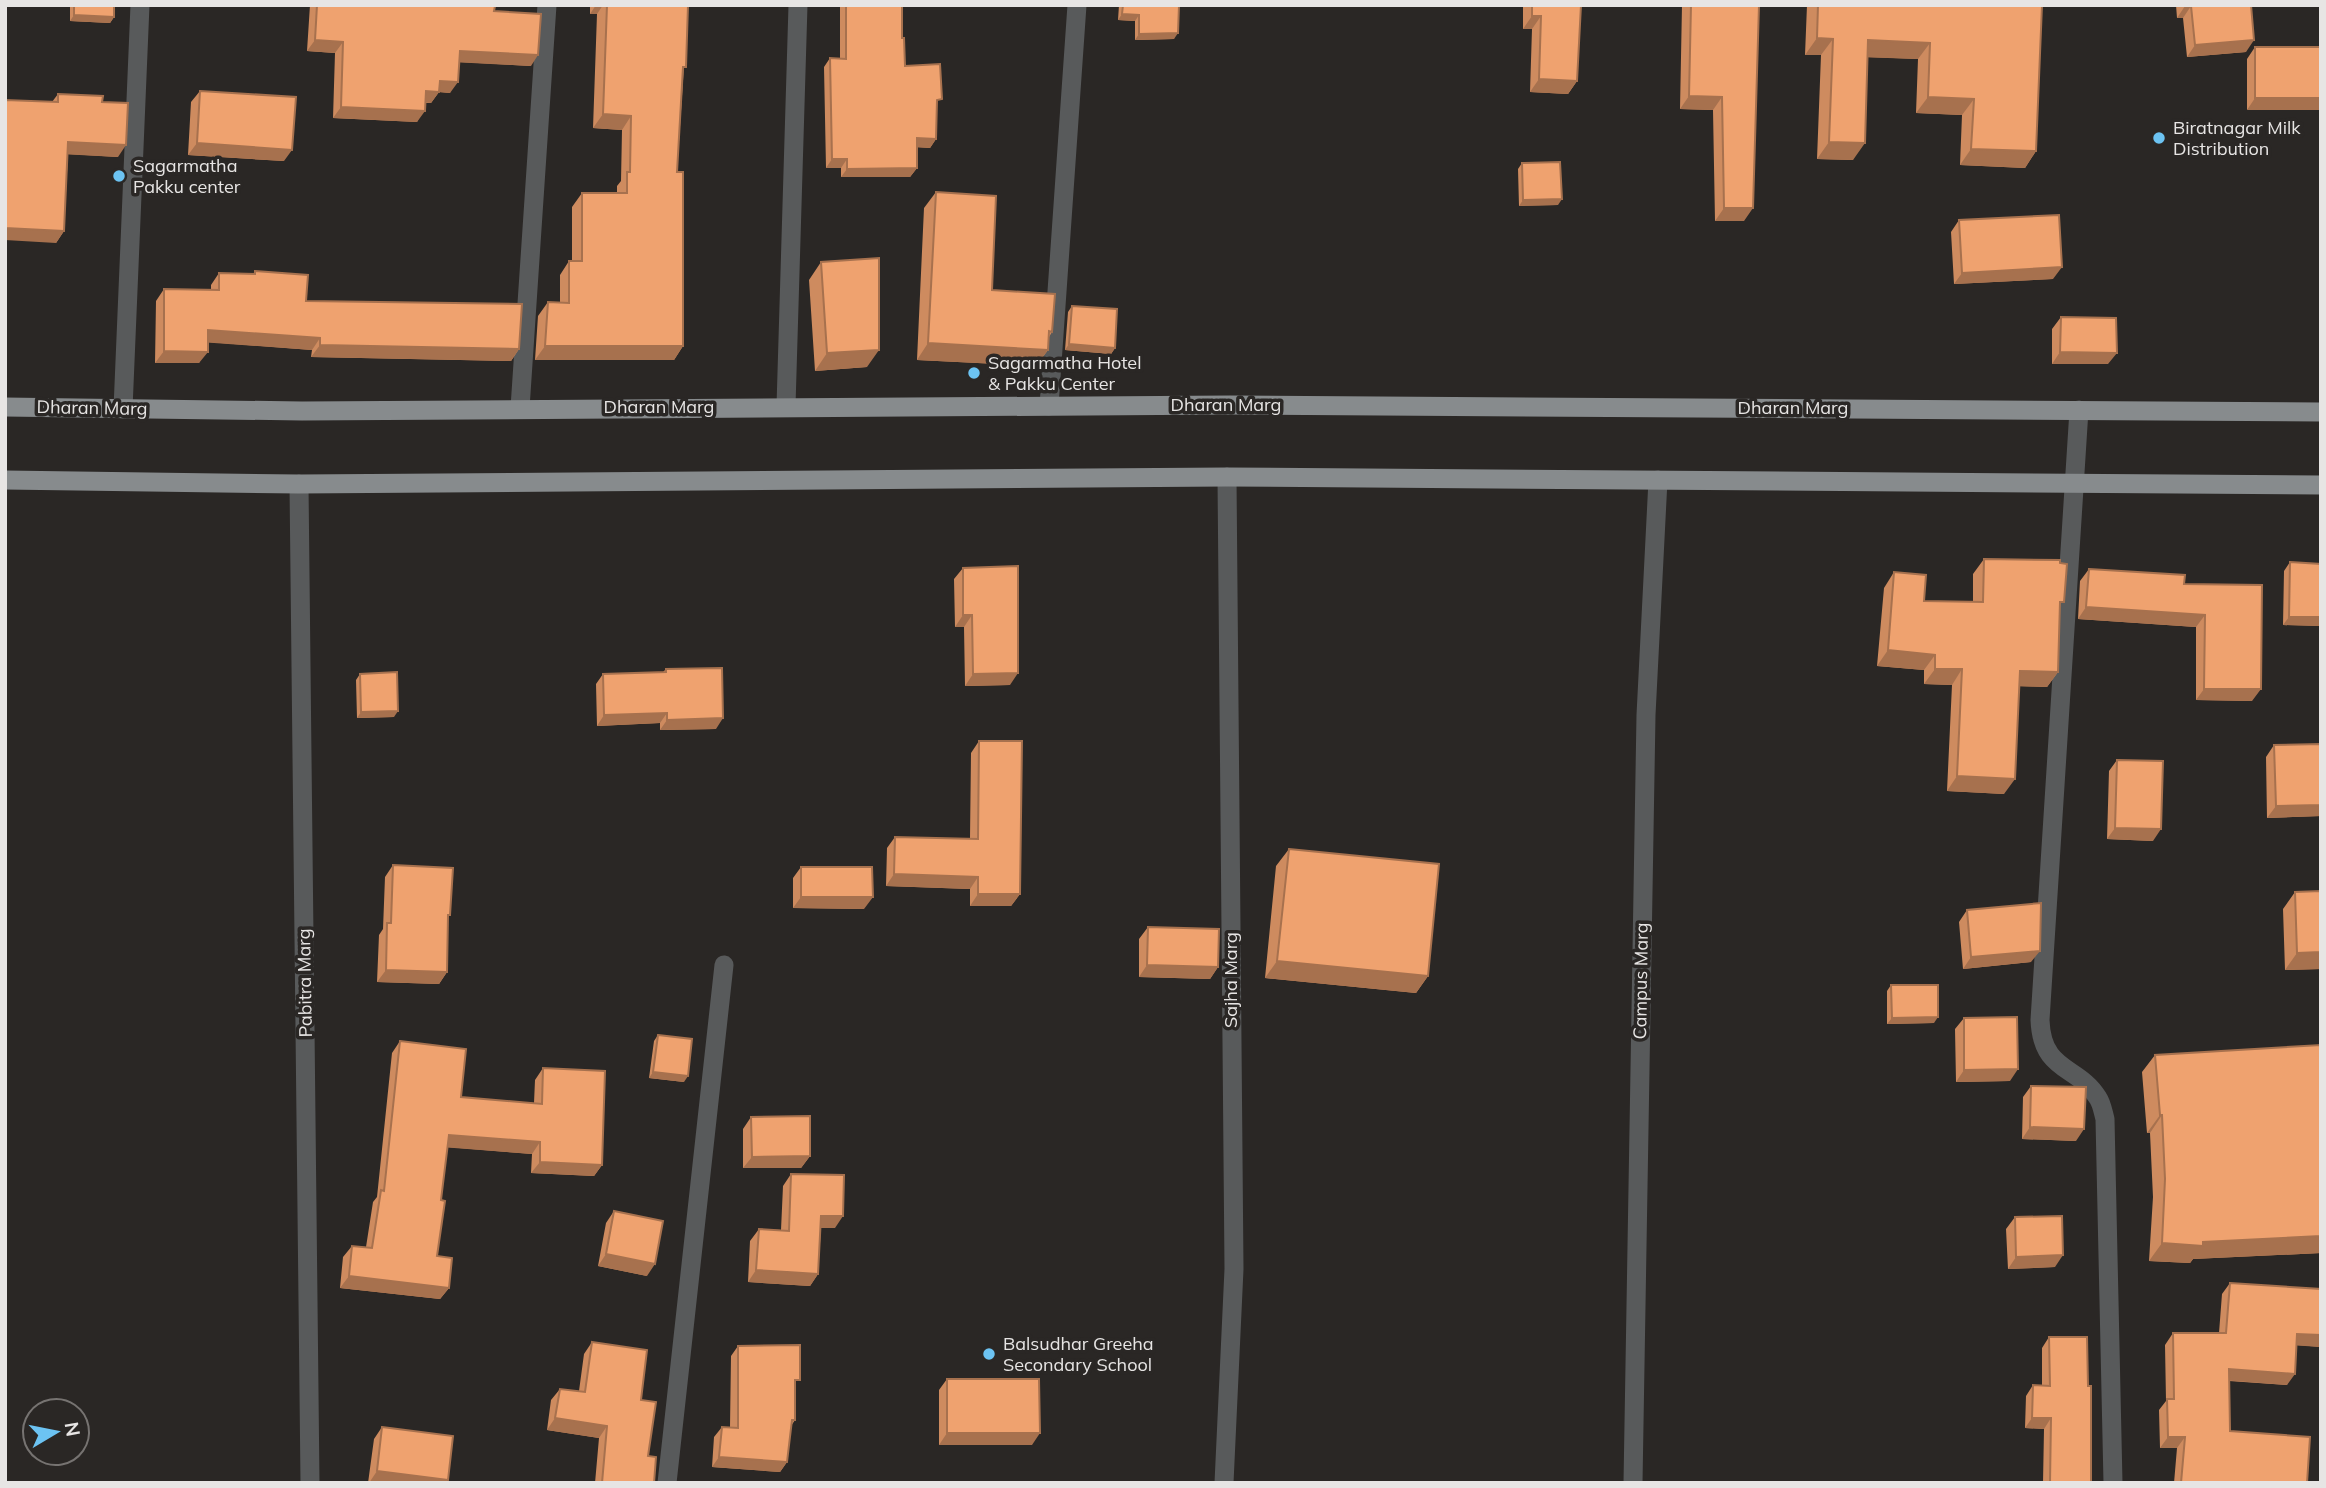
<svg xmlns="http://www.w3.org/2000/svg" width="2326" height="1488" font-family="Mulish,sans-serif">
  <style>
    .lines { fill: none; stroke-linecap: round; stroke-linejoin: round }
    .service { stroke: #585a5b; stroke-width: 19 }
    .minor { stroke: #585a5b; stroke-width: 19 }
    .primary { stroke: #878b8d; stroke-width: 19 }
    .wall { fill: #ce8b5f }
    .shaded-wall { fill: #a7714e }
    .building { fill: #efa26f; stroke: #a7714e; stroke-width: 2 }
    .poi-dot { fill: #6cc3f2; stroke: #2a2725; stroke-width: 2.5 }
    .labels { text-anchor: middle; stroke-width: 7; stroke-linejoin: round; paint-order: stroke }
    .poi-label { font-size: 18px; fill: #e7e5e4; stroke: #2a2725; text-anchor: start }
    .street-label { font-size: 18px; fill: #e7e5e4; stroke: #2a2725 }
  </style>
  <rect width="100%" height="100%" fill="#2a2725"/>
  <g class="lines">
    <!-- service -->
    <path class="service" d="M1049,406L1077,5"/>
    <!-- minor -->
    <path class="minor" d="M786,406L798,5
      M520,408L547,5
      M123,409L140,5
      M2079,410L2040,1020C2042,1073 2078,1065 2098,1098C2102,1104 2103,1112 2105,1119L2113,1483
      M299,484L310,1483
      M667,1483L724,965
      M1224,1483L1234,1269L1227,477
      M1633,1483L1646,715L1658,480"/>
    <!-- primary -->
    <path class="primary" d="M5,407L302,411L1230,405L2321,412
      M5,480L299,484L1227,477L2321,485"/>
  </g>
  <!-- wall -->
  <path class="wall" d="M70,5H114V17L110,23L70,21Z
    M310,5H488L494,11L531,66L459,62L450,93L439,92L431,103H426L417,122L333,118L335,53L307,51Z
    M590,5H688L677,172L683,346L674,360H535L538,316L548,302L560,303V275L569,261H572V207L582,193H617V186L621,181L622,130L593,128L597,14H590Z
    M840,5H902V38L905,66L937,106L936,139L930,148L917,147V168L910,177H841V168H826L824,67L830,58L840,59Z
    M1119,5H1179L1174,39L1135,40V21L1118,20Z
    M1523,5H1581L1577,81L1568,94L1530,92L1532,29H1523Z
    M1682,5H1759L1744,221H1715L1713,110L1680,109Z
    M1807,5H2042L2036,151L2025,168L1960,165L1962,115L1916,113L1918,59L1868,57L1853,160L1817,159L1821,55H1805Z
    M2176,5H2251L2246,52L2187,57L2183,18H2177Z
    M2255,47H2321L2247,110V59Z
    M200,91L284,161L188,155L191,102Z
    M58,94L102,102L118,157L68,154L64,231L56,243L52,102Z
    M1522,163L1558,205L1519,206L1518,169Z
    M936,192L992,290L1052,332L1049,337L1048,350L1036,366L917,360L924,208Z
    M1959,220L2053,279L1954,284L1951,232Z
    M821,262L867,367L815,371L809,280Z
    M255,271L306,301L519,349L511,361L311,357L312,350L208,342L199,363H155L156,301L164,289L211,290V285L219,273L253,274Z
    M1072,306L1115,348L1111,354L1065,350L1068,312Z
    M2061,317L2108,364H2052V329Z
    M1984,559L2059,609L2058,672L2047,687L2019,686L2004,794L1947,791L1952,685L1924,684V670L1877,666L1884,588L1894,572L1924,601L1973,602V574Z
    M2290,562L2321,626L2283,625L2284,571Z
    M963,568L1010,685L965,686L964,627H955L954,579Z
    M2089,569L2184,584L2262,585L2252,701L2196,700V627L2078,619L2080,581Z
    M666,669L716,729L660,730V723L597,726L596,684L603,674L663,672Z
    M360,674L394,717L357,718L356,680Z
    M979,741L1020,894L1011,906H970V889L886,886L887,848L895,837L970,839L971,753Z
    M2321,744V816L2267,818L2266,757L2274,745Z
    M2117,760L2153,841L2107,839L2109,771Z
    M1289,849L1428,976L1416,993L1265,978L1276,866Z
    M393,865L448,919L447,972L439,984L377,982L379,935L383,929L385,877Z
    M801,867L864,909L793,908V878Z
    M2295,892L2321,969L2285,970L2283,909Z
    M1967,910L2031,962L1963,969L1959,922Z
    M1148,927L1218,967L1210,979L1139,977V939Z
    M1891,985L1934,1023L1887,1024V991Z
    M1964,1018L2010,1081L1956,1082L1955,1029Z
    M658,1035L684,1082L649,1078L654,1041Z
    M400,1041L461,1097L534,1103L535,1080L543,1068L602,1165L594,1176L531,1173L532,1154L447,1147L441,1200L437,1256L449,1288L440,1299L340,1288L343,1257L352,1246L366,1247L373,1202L377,1197L392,1053Z
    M2321,1045V1253L2193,1259L2190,1263L2149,1261L2153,1197L2150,1133H2147L2142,1072L2155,1055Z
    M2031,1086L2076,1141L2022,1139L2023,1097Z
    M751,1117L810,1156L801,1168H743V1129Z
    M791,1174L835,1228H821L818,1274L810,1286L748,1282L750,1241L759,1229L781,1230L783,1186Z
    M614,1211L647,1276L598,1266L606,1223Z
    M2015,1217L2055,1267L2008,1269L2006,1229Z
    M2230,1283L2321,1347L2297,1345L2287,1385L2229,1381L2230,1431L2307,1483H2174L2177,1448H2160L2159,1410L2166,1401L2165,1345L2173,1333H2219L2222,1294Z
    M2049,1337L2088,1386L2091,1483H2043L2044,1429L2025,1428L2026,1396L2033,1385L2042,1386V1348Z
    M592,1342L641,1400L648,1456L654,1483H595L599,1438L547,1430L551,1400L560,1389L579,1391L584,1354Z
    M738,1346L795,1388V1420L791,1426L787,1462L780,1472L712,1467L714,1437L722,1427H730L731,1356Z
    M947,1379L1032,1445H939V1390Z
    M382,1427L446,1483H368L374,1439Z"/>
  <!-- shaded-wall -->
  <path class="shaded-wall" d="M596,5H603L597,14H590Z
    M2185,6H2191L2183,18H2177Z
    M1122,14L1139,15L1135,21L1118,20Z
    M74,15L114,17L110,23L70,21Z
    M1532,16H1541L1532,29H1523Z
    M1178,33L1174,39L1135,40L1139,34Z
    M1817,38L1833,39L1821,55H1805Z
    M315,40L343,42L335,53L307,51Z
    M1868,40L1930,43L1918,59L1857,57Z
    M2254,40L2246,52L2187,57L2195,45Z
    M460,51L538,55L531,66L452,62Z
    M1539,79L1577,81L1568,94L1530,92Z
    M440,81L458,82L450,93L439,92L431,103L418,102L426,91Z
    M1689,96L1722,97L1713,110L1680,109Z
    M1928,97L1974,99L1962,115L1916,113Z
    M2255,98H2321V110H2247Z
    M341,107L425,111L417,122L333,118Z
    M603,114L631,116L622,130L593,128Z
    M917,138L936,139L930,148L911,147Z
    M68,142L126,145L118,157L60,154Z
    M1829,142L1865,143L1853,160L1817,159Z
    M197,143L292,150L284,161L188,155Z
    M1971,149L2036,151L2025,168L1960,165Z
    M832,159H847L841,168H826Z
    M917,168L910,177H841L847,169Z
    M1562,199L1558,205L1519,206L1523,200Z
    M1724,208H1753L1744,221H1715Z
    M5,228L64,231L56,243L5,240Z
    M2062,267L2053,279L1954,284L1962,273Z
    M208,330L320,338L312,350L200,342Z
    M928,343L1048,350L1036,366L917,360Z
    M1069,344L1115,348L1111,354L1065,350Z
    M320,345L519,349L511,361L311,357Z
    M545,346H683L674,360H535Z
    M879,350L867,367L815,371L827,353Z
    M164,351L208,352L199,363H155Z
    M2060,352L2117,353L2108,364H2052Z
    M2086,607L2205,615L2196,627L2078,619Z
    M963,615H972L964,627H955Z
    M2289,617H2321V626L2283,625Z
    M1888,650L1935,655L1924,670L1877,666Z
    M1935,669H1962L1952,685L1924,684Z
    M2020,671L2058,672L2047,687L2009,686Z
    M1018,673L1010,685L965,686L973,674Z
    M2204,689H2261L2252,701L2196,700Z
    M398,711L394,717L357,718L361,712Z
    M667,713L660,723L597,726L604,715Z
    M723,718L716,729L660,730L667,720Z
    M1957,776L2015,779L2004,794L1947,791Z
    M2321,805V816L2267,818L2276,806Z
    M2115,828L2161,829L2153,841L2107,839Z
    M894,874L978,877L970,889L886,886Z
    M978,894H1020L1011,906H970Z
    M801,897H873L864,909L793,908Z
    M2040,951L2031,962L1963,969L1971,957Z
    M2321,952V969L2285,970L2297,953Z
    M1277,961L1428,976L1416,993L1265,978Z
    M1147,965L1218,967L1210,979L1139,977Z
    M386,970L447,972L439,984L377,982Z
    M1938,1017L1934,1023L1887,1024L1892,1018Z
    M2018,1069L2010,1081L1956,1082L1964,1070Z
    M653,1072L688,1076L684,1082L649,1078Z
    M2160,1115H2162L2150,1133H2147Z
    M2030,1127L2084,1129L2076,1141L2022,1139Z
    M449,1135L540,1142L532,1154L441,1147Z
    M810,1156L801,1168H743L752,1157Z
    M540,1162L602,1165L594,1176L531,1173Z
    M821,1216H843L835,1228H813Z
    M2321,1236V1253L2193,1259L2190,1263L2149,1261L2162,1243Z
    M606,1254L655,1264L647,1276L598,1266Z
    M2063,1255L2055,1267L2008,1269L2016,1257Z
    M756,1270L818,1274L810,1286L748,1282Z
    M349,1276L449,1288L440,1299L340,1288Z
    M2297,1334L2321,1335V1347L2289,1345Z
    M2229,1369L2295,1374L2287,1385L2221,1380Z
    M555,1418L607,1426L599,1438L547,1430Z
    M2032,1418H2051L2044,1429L2025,1428Z
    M947,1433H1040L1032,1445H939Z
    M2168,1437H2185L2177,1448H2160Z
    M719,1457L787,1462L780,1472L712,1467Z
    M377,1471L448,1480L446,1483H369Z"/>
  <!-- building -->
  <path class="building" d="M74,5H114V17L74,15Z
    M317,5H488L495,6L494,11L541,14L538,55L460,51L458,82L440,81L439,92L426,91L425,111L341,107L343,42L315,40Z
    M607,5H688L686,67H683L677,172H683V346H545L548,302L569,303V261H582V193H627V172H630L631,116L603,114Z
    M846,5H902V38H904L905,66L940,64L942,99L937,100L936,139L917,138V168L847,169V159H832L830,58L846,59Z
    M1123,5H1179L1178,33L1139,34V15L1122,14Z
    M1532,5H1581L1577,81L1539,79L1541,16H1532Z
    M1691,5H1759L1753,208H1724L1722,97L1689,96Z
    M1818,5H2042L2036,151L1971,149L1974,99L1928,97L1930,43L1868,40L1865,143L1829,142L1833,39L1817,38Z
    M2185,5H2251L2254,40L2195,45L2191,6H2185Z
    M2255,47H2321V98H2255Z
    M200,91L296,97L292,150L197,143Z
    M58,94L103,96L102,102L128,103L126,145L68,142L64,231L5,228V100L58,102Z
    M1560,162L1562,199L1523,200L1522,163Z
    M936,192L996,196L992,290L1055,294L1052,332L1049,331L1048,350L928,343Z
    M2059,215L2062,267L1962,273L1959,220Z
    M879,258V350L827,353L821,262Z
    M255,271L308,275L306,301L522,304L519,349L320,345V338L208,330V352L164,351V289L219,290V273L255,274Z
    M1072,306L1117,309L1115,348L1069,344Z
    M2061,317L2116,318L2117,353L2060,352Z
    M1984,559L2060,560V563L2067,564L2064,602H2060L2058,672L2020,671L2015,779L1957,776L1962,669H1935V655L1888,650L1894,572L1926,575L1924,601L1983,602Z
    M2290,562L2321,564V617H2289Z
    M1018,566V673L973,674L972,615H963V568Z
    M2089,569L2185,575L2184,584L2262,585L2261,689H2204L2205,615L2086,607Z
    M722,668L723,718L667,720V713L604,715L603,674L666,672V669Z
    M397,672L398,711L361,712L360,674Z
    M979,741H1022L1020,894H978V877L894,874L895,837L978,839Z
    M2321,744V805L2276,806L2274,745Z
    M2117,760L2163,761L2161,829L2115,828Z
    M1289,849L1439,864L1428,976L1277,961Z
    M393,865L453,868L450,915H448L447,972L386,970L387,923H391Z
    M801,867H872L873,897H801Z
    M2321,891V952L2297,953L2295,892Z
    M2041,903L2040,951L1971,957L1967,910Z
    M1148,927L1219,929L1218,967L1147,965Z
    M1891,985H1938V1017L1892,1018Z
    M2017,1017L2018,1069L1964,1070V1018Z
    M658,1035L692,1039L688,1076L653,1072Z
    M400,1041L466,1049L461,1097L542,1104L543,1068L605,1071L602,1165L540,1162V1142L449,1135L441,1200L445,1201L437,1256L452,1258L449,1288L349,1276L352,1246L372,1248L381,1190L384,1191Z
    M2321,1045V1236L2203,1242V1246L2162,1243L2165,1179L2162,1115H2160L2155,1055Z
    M2031,1086L2086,1087L2084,1129L2030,1127Z
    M810,1116V1156L752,1157L751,1117Z
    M791,1174L844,1175L843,1216H821L818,1274L756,1270L759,1229L789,1231Z
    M614,1211L663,1221L655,1264L606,1254Z
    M2062,1216L2063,1255L2016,1257L2015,1217Z
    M2230,1283L2321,1289V1335L2297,1334L2295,1374L2229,1369L2230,1431L2310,1437L2307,1483H2181L2185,1437H2168L2167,1399H2174L2173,1333H2226Z
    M2049,1337H2087L2088,1386H2091V1483H2050L2051,1418H2032L2033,1385L2050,1386Z
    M592,1342L647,1350L641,1400L656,1402L648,1456L656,1457L654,1483H602L607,1426L555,1418L560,1389L585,1392Z
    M800,1345V1380H795V1420H792L787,1462L719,1457L722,1427L738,1428V1346Z
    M947,1379H1039L1040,1433H947Z
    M382,1427L453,1436L448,1480L377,1471Z"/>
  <!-- markers -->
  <g class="poi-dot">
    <circle cx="2159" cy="138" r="7"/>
    <circle cx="119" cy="176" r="7"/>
    <circle cx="974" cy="373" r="7"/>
    <circle cx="989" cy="1354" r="7"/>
  </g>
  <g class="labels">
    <!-- poi labels -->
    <g class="poi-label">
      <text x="2173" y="134">Biratnagar Milk<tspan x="2173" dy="21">Distribution</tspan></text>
      <text x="133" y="172">Sagarmatha<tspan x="133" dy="21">Pakku center</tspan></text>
      <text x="988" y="369">Sagarmatha Hotel<tspan x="988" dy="21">&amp; Pakku Center</tspan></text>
      <text x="1003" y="1350">Balsudhar Greeha<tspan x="1003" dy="21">Secondary School</tspan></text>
    </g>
    <!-- street labels -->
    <g class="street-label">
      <text x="1226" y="411">Dharan Marg</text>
      <text x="659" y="413">Dharan Marg</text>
      <text transform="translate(92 408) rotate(1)" y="6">Dharan Marg</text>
      <text x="1793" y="414">Dharan Marg</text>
      <text transform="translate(1231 980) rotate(-90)" y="6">Sajha Marg</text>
      <text transform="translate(1641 981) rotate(-89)" y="6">Campus Marg</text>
      <text transform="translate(305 983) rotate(-91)" y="6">Pabitra Marg</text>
    </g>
  </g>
  <!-- border -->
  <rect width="2326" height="1488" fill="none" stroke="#e7e5e4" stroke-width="14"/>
  <!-- north arrow -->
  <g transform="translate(56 1432) rotate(80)"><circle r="33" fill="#2a2725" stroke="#767371" stroke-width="2"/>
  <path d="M0-5L12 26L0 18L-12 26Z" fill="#6cc3f2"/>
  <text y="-10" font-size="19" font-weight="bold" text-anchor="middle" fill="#e7e5e4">N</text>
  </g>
</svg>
